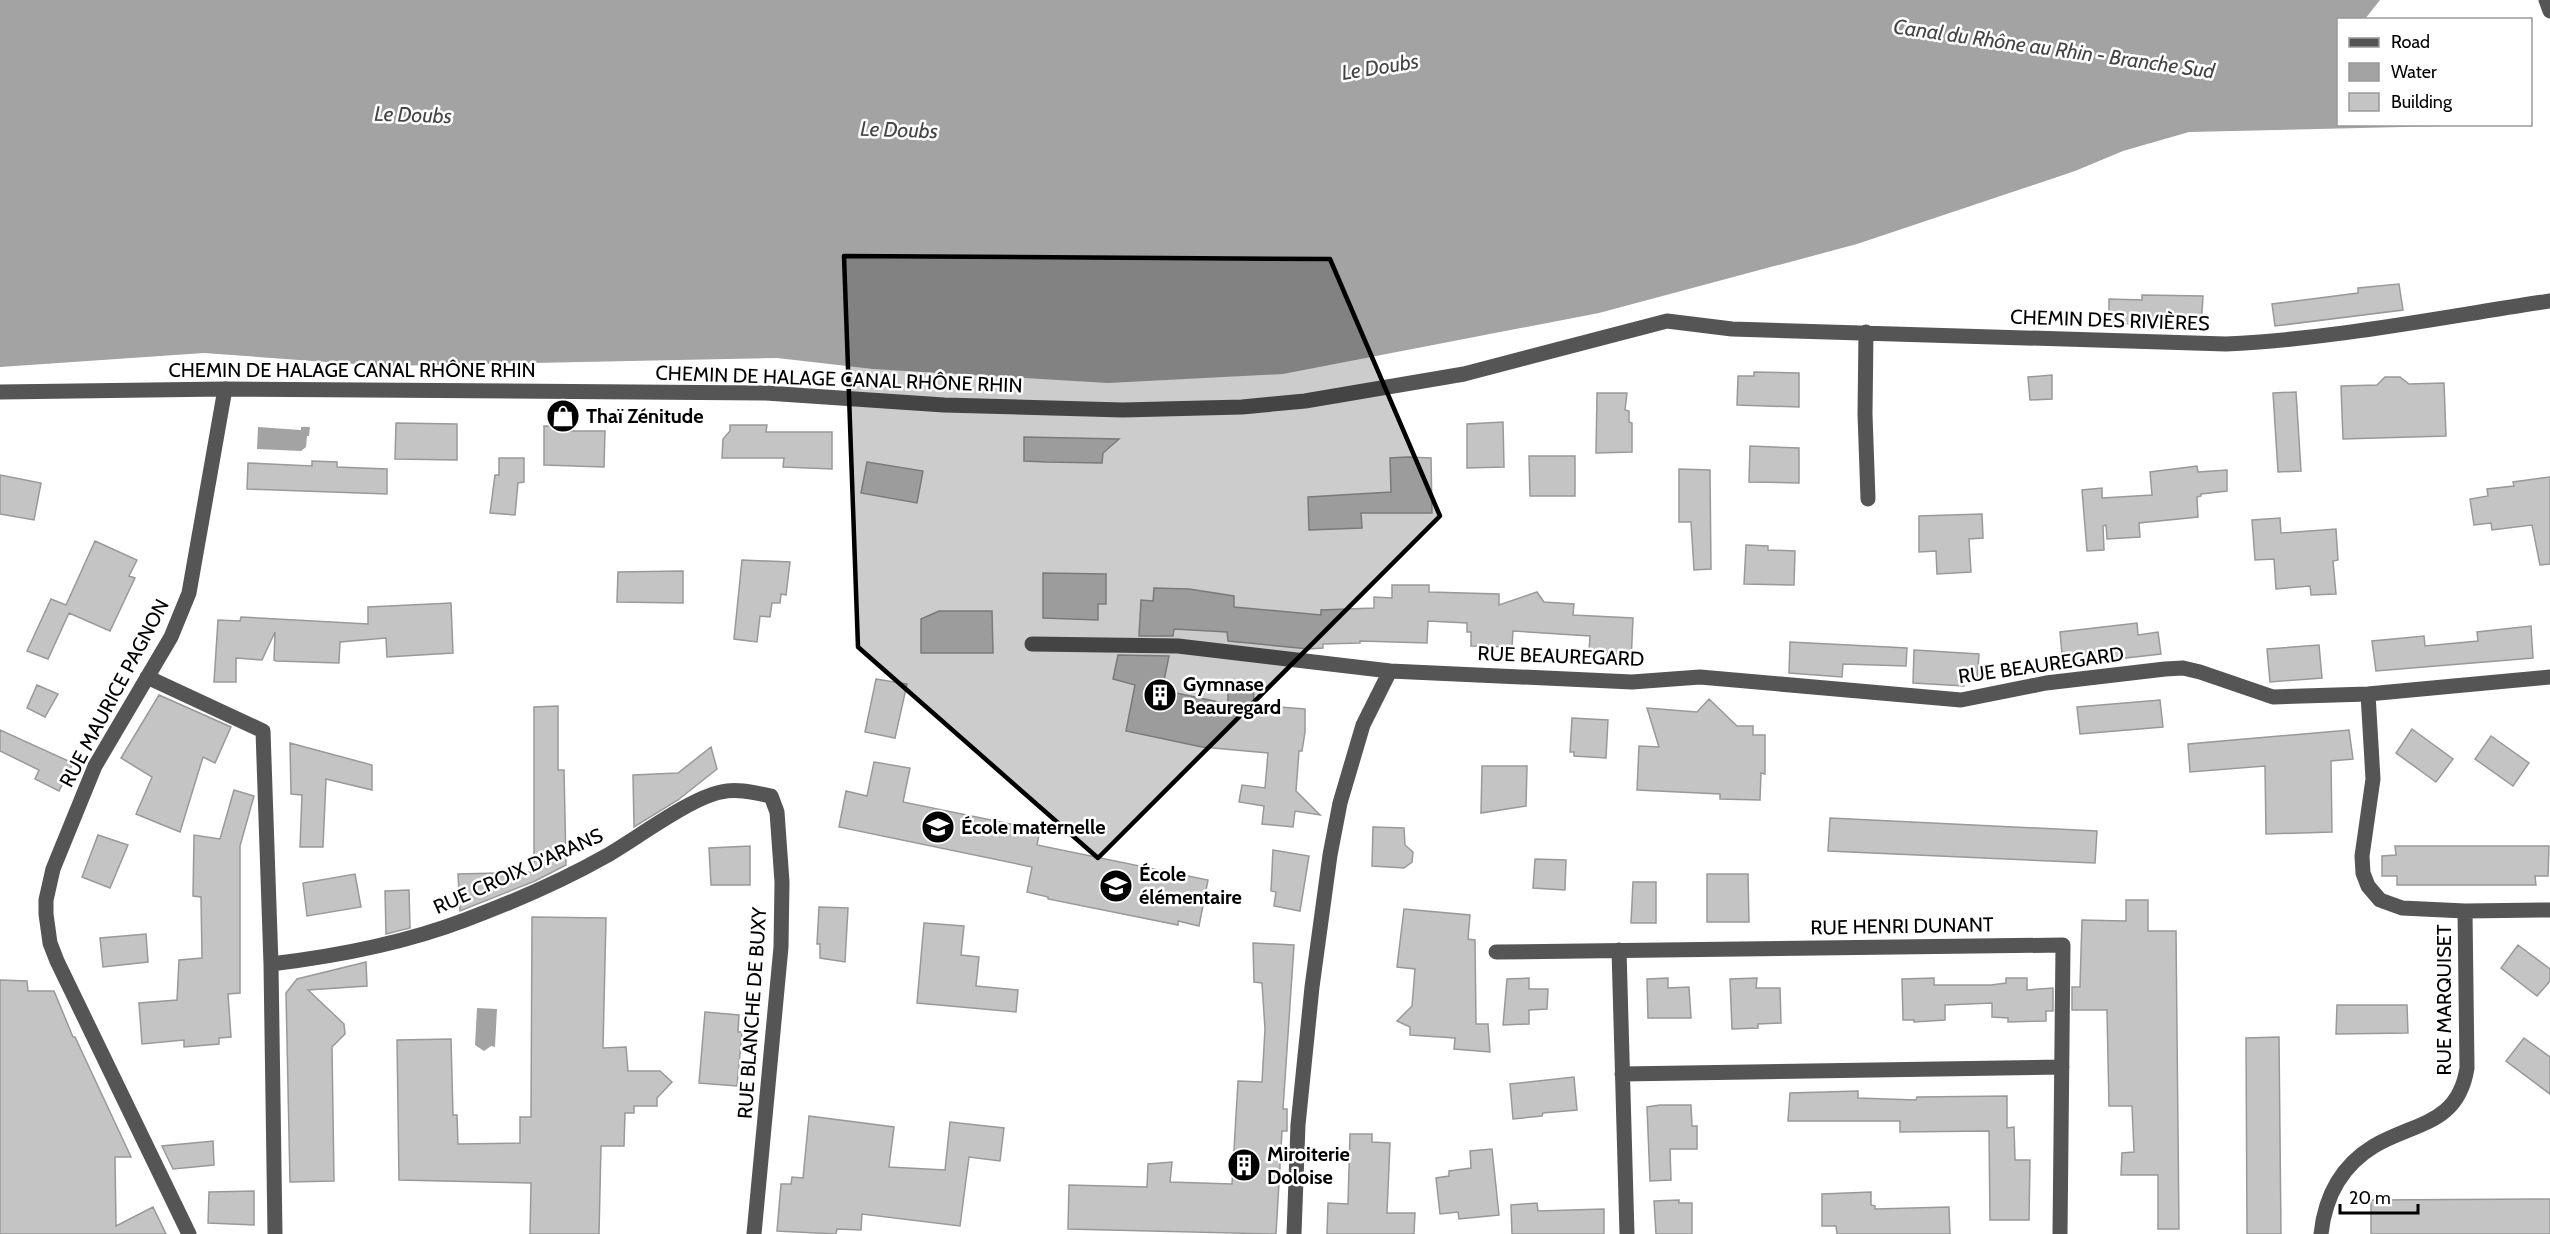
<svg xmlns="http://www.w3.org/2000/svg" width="2550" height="1234" font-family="Cabin,sans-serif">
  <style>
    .water { fill: #a3a3a3 }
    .building { fill: #c4c4c4; stroke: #999; stroke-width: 1.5 }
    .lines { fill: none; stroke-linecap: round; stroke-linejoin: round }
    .minor { stroke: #555; stroke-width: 15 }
    .marked { fill: #000; fill-opacity: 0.2; stroke: #000; stroke-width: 4.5; stroke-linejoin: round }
    .labels { text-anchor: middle; stroke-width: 5; stroke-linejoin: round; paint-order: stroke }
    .street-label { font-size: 20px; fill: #000; stroke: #fff }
    .poi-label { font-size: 20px; font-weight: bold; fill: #000; stroke: #fff; text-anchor: start }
    .water-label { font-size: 21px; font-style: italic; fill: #444; stroke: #fff }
  </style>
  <rect width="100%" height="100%" fill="#fff"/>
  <!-- water -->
  <path class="water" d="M0,0H2380L2365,19L2338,20V124L2487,125L2189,132L2123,151L2075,171L1857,244L1599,313L1283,374L1108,383L873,369L777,358L383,366L204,353L0,367Z
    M258,427L301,430V427H310L309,436H307L306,447L301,451L257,449Z
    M477,1008L497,1009L495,1047L491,1046L484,1051L475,1045Z"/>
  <!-- building -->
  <path class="building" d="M2399,284L2403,310L2275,326L2272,304L2358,293V288Z
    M2142,295L2203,296L2201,328L2165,327L2109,322V299L2142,300Z
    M1754,372L1799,373V407L1737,405L1738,376H1754Z
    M2052,375V399L2030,400L2028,377Z
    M2385,377H2400L2409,384L2444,383L2446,436L2343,439L2341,386L2377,385Z
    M2296,392L2301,471L2278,472L2273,393Z
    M1597,393H1627L1625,410L1629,411V422L1632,423V452L1596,453Z
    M1503,422L1504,467L1467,468V424Z
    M396,423L457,424V460L395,459Z
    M730,425H767L766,432H832V469L783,467L784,458H722L723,439L730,431Z
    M544,426H570V431H605L604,467L544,465Z
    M1024,437L1119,439L1103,453L1102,463L1046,462L1024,461Z
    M1750,446L1799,448V483L1749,482Z
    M1529,456H1575V496H1530Z
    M1407,457L1431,458L1432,513H1361L1362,528L1309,530L1308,497L1391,492L1390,458Z
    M499,458H524V482L518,483L515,515L490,513L495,475H499Z
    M312,461L337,462V467L387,469V494L247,489L248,463L312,466Z
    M867,462L923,471L917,503L861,493Z
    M2197,466L2198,472L2227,470V491L2201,494V496L2197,497L2198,517L2139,523L2140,537L2107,539L2106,525L2103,526L2104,550L2087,551L2082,490L2102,488V498L2152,495L2150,472Z
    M1679,469L1710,470L1711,569L1694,570L1691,522H1679Z
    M0,475L41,483L34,520L0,514Z
    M2550,477V564L2540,565L2532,525L2492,530L2491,523L2474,525L2470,499L2488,496L2487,489L2514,486L2513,482Z
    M1982,514L1983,538L1969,539L1971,572L1937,574L1936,551L1919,552V516Z
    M2280,518L2281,533L2336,529L2338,560L2333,561L2336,594L2311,595L2310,586L2276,589L2274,559L2255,560L2252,520Z
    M95,541L137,560L129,576L135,578L110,631L69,613L48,659L27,651L51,599L66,605Z
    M1746,545L1768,546V550L1795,551L1794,585L1744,584Z
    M742,560L790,562L786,595L781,594L780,603H772L770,617L760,616L757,642L734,639Z
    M683,571V603L617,602L618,572Z
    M1043,573L1106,574V604H1098V620L1043,618Z
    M1392,585H1429V592L1499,594V605L1537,592L1544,602L1574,604L1573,615L1633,618L1631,663L1603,660L1604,652L1589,651L1590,636L1513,631L1512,647L1471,646V632H1467V623L1428,621L1427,643L1360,641V643L1323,644V648L1309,649L1228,641L1227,632L1174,629L1173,636H1139L1141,600L1153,601L1154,588L1189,589L1234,596V607L1321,615V610L1374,608V597L1392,598Z
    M451,603L453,653L387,657L386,638L340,642L339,663L276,661L274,660L275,632L262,660L236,658V682H214L218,620L240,621L241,617L368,624V607Z
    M939,611H992L993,653H921V619Z
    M2137,623L2138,635L2158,632L2161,654L2063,665L2060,632Z
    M2531,626L2533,658L2376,671L2372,641L2424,636L2425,646L2478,641L2477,632Z
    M1790,642L1907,648L1906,666L1843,664L1842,677L1789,673Z
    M2319,645L2322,678L2270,682L2267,649Z
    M1914,650L1979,654L1977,682L1964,681V686L1913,683Z
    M1118,655L1169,656L1162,690L1228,704V681L1253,680L1254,705L1305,709V732L1302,751H1299L1296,791L1320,815L1295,811L1293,827L1262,824L1264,806L1239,802L1242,785L1265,788L1268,753L1202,747L1126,731L1135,685L1113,679Z
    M876,679L907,684L895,738L865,732Z
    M37,685L58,694L45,717L27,708Z
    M159,695L231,727L215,763L203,757L180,832L136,814L152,777L121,758Z
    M1709,699L1737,726H1753V735H1765V774L1761,773L1760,800L1720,799V794L1637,790L1639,746L1659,747L1647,708L1697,712Z
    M2160,700L2163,727L2080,734L2077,707Z
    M558,706V770H564L566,865L535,881L460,911L458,874L534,872V707Z
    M1572,718L1608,720L1606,758L1574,756V752H1570Z
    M2412,729L2453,759L2436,782L2396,753Z
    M0,730L73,763L59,791L35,779L39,770L0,751Z
    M2349,730L2353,759L2331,761L2332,832L2266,834L2265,766L2190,772L2188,744Z
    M2491,736L2529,763L2513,786L2475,759Z
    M290,743L372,765V790L326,779L323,847H300L302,795L291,794Z
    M711,747L717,769L678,800L634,827L633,775L678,773Z
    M874,762L910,768L903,802L1040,830L1037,845L1208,880L1199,926L1178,921V925L1048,899V897L1027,892L1032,867L839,827L846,791L867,796Z
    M1482,766H1527L1526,806L1481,813Z
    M234,790L254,796L240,846V993L228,994L231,1037L219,1038V1044L184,1047V1040L142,1044L139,1003L177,1000L179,960L202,958L201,897L193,896L194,835L220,839Z
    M1830,818L2097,831L2095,863L1828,851Z
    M1373,827L1404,828L1405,845L1413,852L1412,862L1404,868L1372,866Z
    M98,835L128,845L110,888L82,877Z
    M750,846V885H711L709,848Z
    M2395,846H2549L2548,876H2535L2536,885H2397V876H2382V856L2396,855Z
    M1273,850L1309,856L1300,911L1274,906L1276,892L1271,891Z
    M1535,859L1566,860L1565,890L1533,888Z
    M355,874L361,907L307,916L303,883Z
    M1707,874H1748L1749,922H1707Z
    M1633,882H1656V923H1631Z
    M409,890L410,928L386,934L385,891Z
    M2126,900H2148V931H2176L2179,1229H2158V1175H2121L2122,1153L2134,1152L2132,1106H2109L2107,1010H2072V987H2080L2082,920L2126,921Z
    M819,907L848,908L845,962L820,958V944H817Z
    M1404,909L1470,915L1468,939L1475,940L1476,1024H1488L1490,1052L1454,1049L1455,1038L1410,1035V1027L1397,1021L1412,1006L1415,969L1397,967Z
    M532,917L606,918L603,1048L626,1047L628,1071H660L672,1082L657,1098V1106H634V1113H625L624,1146H601L599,1234H530L531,1183L399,1180L397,1040L451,1039L453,1115H457L458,1144L520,1143V1117H531Z
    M924,923L964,926L961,955L979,957L976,986L1018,990L1016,1012L917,1003Z
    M146,934L148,962L103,967L100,938Z
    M1253,943L1294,945L1283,1109H1287V1131H1282L1276,1234L1068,1229L1069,1185L1147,1187L1148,1164L1172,1162L1170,1182L1232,1184L1238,1081L1262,1082L1265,1029L1262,983L1254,982Z
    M2518,945L2550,969V981L2537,996L2501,968Z
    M366,962L367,986L308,990L344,1024L345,1034L332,1047L334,1181L290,1182L286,993L297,979Z
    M1529,978V989H1548L1547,1009L1529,1010V1024L1503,1025L1507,979Z
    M1668,978V988L1689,987L1691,1018H1648L1647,979Z
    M1757,978L1756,988H1780L1781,1023L1758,1024V1028L1732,1029L1730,979Z
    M1934,978V985H1991L2006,983V978H2027V990L2053,988V1011H2046V1021L2008,1022V1018L1992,1017V1003L1945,1005V1020L1914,1022V1020H1903L1902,979Z
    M0,980L27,981L28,991H54L73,1037H75L131,1157H115L116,1226L153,1207L166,1234H0Z
    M2337,1005H2407L2408,1033L2336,1034Z
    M705,1012L739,1015L738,1032H742L737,1086L699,1083Z
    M2279,1037L2281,1234H2247L2246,1038Z
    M2524,1038L2550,1057V1094L2506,1061Z
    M1574,1077L1577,1110L1543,1113L1542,1116L1513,1119L1510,1084Z
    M1858,1091V1098L1916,1100L1917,1097L2007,1096V1128L2014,1127L2015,1160H2030L2029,1220H1990L1989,1131L1900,1132V1121H1788L1790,1093Z
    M1660,1105H1691L1692,1126H1697V1149H1670L1671,1180L1650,1181L1647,1107Z
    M809,1116L894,1127L889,1167L945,1170L950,1122L1004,1128L1000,1161L969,1157L960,1226L862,1214L861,1230L837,1229L836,1234L777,1231L781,1184H791L792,1177L803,1178Z
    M1350,1134H1372V1142L1390,1143L1387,1213H1415L1414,1234H1327L1328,1203L1348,1204Z
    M213,1141L214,1165L173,1169L162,1146Z
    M1492,1149L1499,1215L1459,1219L1458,1212L1440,1214L1436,1178L1449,1176V1171L1471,1168L1470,1151Z
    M254,1191V1225L208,1223L209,1192Z
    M1871,1192V1205L1875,1206V1209L1949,1207L1950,1234H1837L1836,1226H1822V1194Z
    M2550,1199V1234H2371V1200Z
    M1679,1200V1203H1692V1234H1656L1654,1201Z
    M1537,1203L1538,1211L1604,1209V1234H1512L1511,1205Z"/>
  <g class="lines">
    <!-- minor -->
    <path class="minor" d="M2546,0L2550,11
      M1866,332L1865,414L1868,499
      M0,392L225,389L766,393L944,405L1123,410L1242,407L1305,401L1464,374L1667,321L1732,329L2226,344C2335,339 2442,317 2550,301
      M1032,644L1178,646L1390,671
      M147,677L263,731L271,964L275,1234
      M2368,694L2373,779L2362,856L2363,873L2368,886L2380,900L2402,908L2465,911
      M1619,950L1627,1234
      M1496,952L2063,945L2060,1234
      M271,964C338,956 402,944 465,920C513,902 562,881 606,856C636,839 690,798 721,792C737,788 756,793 771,796L777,812L782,882L781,947L754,1234
      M1622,1074L2062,1067
      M189,1234L57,961L50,943L46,914V900L53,869L95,766L171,637L189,593L225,389
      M1294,1234L1298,1125L1312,987L1330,855L1340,803L1363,725L1390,671L1632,682L1700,677L1961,700L2046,683L2165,669L2183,668L2200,672L2273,697L2368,694L2550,677
      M2321,1234C2325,1197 2341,1166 2374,1146C2415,1122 2458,1125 2467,1068L2465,911L2550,910"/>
  </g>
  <!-- marked area -->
  <path class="marked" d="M844,256L1330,259L1440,516L1098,858L858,647Z"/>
  <!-- icons -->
  <defs>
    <symbol id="shop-disc" viewBox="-11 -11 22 22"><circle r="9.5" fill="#000" stroke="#fff"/><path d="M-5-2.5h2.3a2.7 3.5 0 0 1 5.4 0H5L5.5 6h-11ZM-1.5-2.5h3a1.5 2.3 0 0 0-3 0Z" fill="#fff"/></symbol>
    <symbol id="building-disc" viewBox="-11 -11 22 22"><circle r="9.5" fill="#000" stroke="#fff"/><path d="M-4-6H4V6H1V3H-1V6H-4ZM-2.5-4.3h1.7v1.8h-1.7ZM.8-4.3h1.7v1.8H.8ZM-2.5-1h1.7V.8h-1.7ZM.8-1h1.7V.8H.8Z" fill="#fff"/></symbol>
    <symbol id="school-disc" viewBox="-11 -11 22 22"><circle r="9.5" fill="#000" stroke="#fff"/><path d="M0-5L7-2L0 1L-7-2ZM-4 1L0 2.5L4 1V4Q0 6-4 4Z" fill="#fff"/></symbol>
  </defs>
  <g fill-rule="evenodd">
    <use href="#shop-disc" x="544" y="397" width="38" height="38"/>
    <use href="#building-disc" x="1141" y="676" width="38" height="38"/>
    <use href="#school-disc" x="919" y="808" width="38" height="38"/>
    <use href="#school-disc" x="1097" y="867" width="38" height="38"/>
    <use href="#building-disc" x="1225" y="1146" width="38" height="38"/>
  </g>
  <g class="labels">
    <!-- street labels -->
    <g class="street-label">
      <text transform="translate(2110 320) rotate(2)" y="7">CHEMIN DES RIVIÈRES</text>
      <text x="352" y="377">CHEMIN DE HALAGE CANAL RHÔNE RHIN</text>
      <text transform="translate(839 379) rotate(2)" y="7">CHEMIN DE HALAGE CANAL RHÔNE RHIN</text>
      <text transform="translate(1561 656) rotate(2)" y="7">RUE BEAUREGARD</text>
      <text transform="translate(2041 665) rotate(-8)" y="7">RUE BEAUREGARD</text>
      <text transform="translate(114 693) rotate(-62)" y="7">RUE MAURICE PAGNON</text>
      <text transform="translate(518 871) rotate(-24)" y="7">RUE CROIX D'ARANS</text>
      <text transform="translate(1902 926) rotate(-1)" y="7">RUE HENRI DUNANT</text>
      <text transform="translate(2444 1000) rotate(-90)" y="7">RUE MARQUISET</text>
      <text transform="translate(752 1013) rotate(-86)" y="7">RUE BLANCHE DE BUXY</text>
    </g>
    <!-- poi labels -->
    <g class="poi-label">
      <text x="586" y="423">Thaï Zénitude</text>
      <text x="1183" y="691">Gymnase<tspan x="1183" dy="23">Beauregard</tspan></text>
      <text x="961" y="834">École maternelle</text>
      <text x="1139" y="881">École<tspan x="1139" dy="23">élémentaire</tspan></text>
      <text x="1267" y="1161">Miroiterie<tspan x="1267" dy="23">Doloise</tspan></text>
    </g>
    <!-- water labels -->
    <g class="water-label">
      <text transform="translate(2054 49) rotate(8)" y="7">Canal du Rhône au Rhin - Branche Sud</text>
      <text transform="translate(1380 67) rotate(-9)" y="7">Le Doubs</text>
      <text transform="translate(413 115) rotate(2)" y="7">Le Doubs</text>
      <text transform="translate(899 130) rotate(2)" y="7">Le Doubs</text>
    </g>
  </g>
  <!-- legend -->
  <rect x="2337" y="18" width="195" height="108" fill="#ffffff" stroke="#999999" stroke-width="1.5"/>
  <rect x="2349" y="38" width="30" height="9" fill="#555555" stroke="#999999" stroke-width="1.5"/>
  <text x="2391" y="48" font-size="18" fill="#000000">Road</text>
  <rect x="2349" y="63" width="30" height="18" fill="#a3a3a3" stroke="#999999" stroke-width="1.5"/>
  <text x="2391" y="78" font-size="18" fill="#000000">Water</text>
  <rect x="2349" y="93" width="30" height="18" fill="#c4c4c4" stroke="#999999" stroke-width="1.5"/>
  <text x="2391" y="108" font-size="18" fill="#000000">Building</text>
  <!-- scale -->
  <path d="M2340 1204v9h78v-9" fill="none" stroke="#000000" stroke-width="3"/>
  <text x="2349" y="1204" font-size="18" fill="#000000" stroke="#ffffff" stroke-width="4.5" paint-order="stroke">20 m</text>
</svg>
